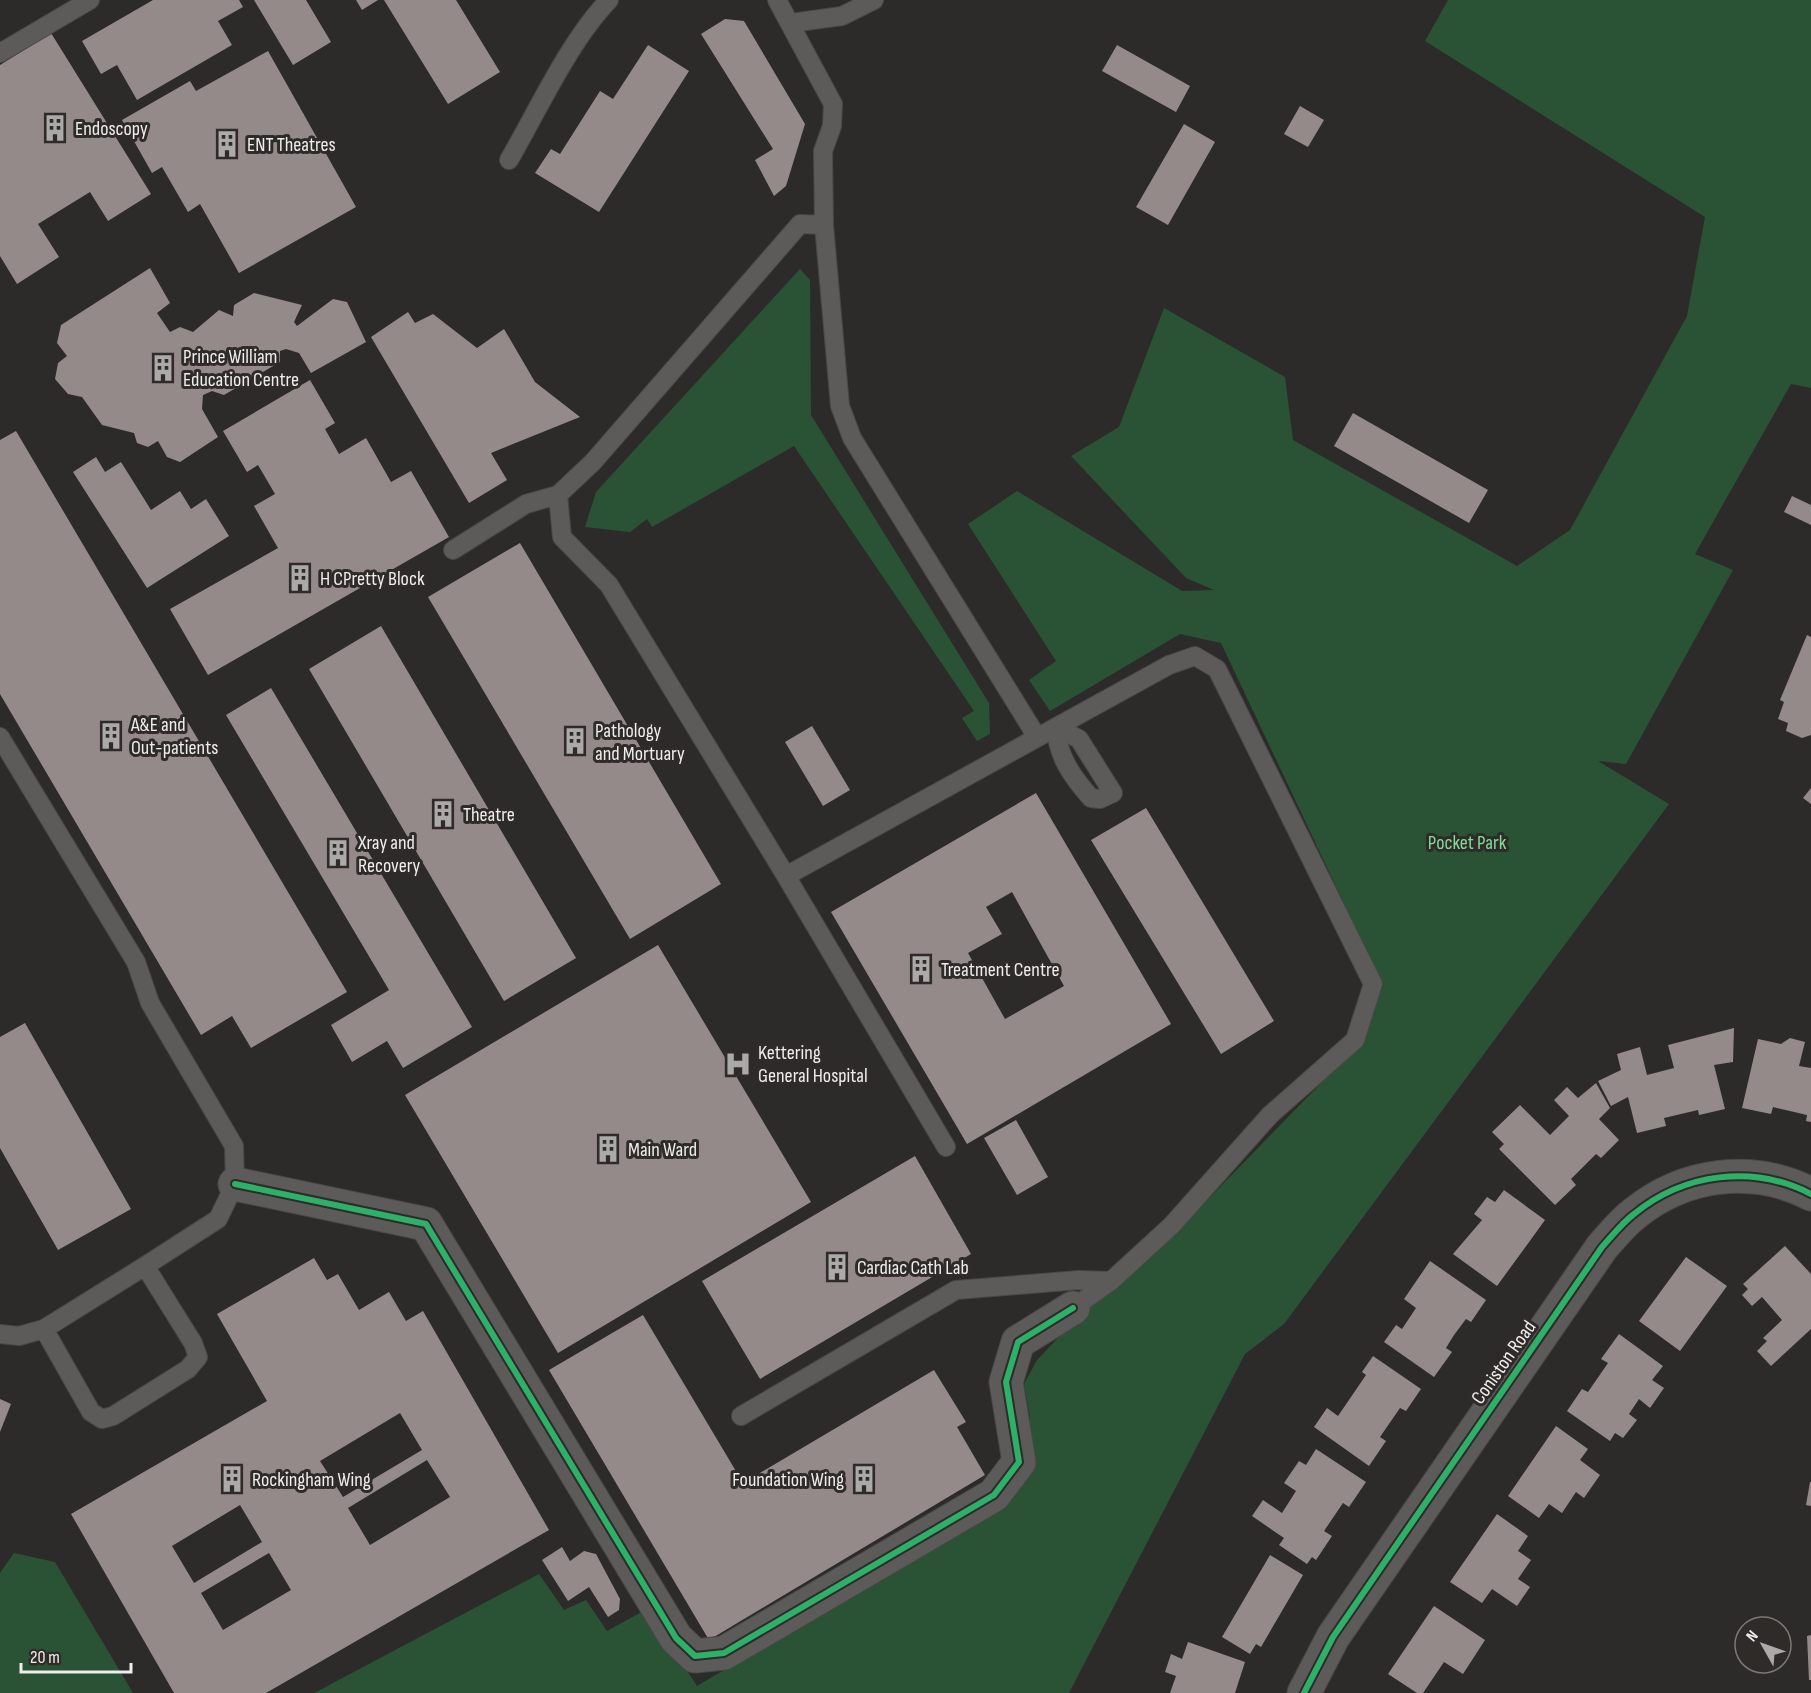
<svg xmlns="http://www.w3.org/2000/svg" width="1811" height="1693" font-family="'Sofia Sans Condensed',sans-serif">
  <style>
    .green { fill: #295334 }
    .building { fill: #948a89; fill-rule: evenodd }
    .lines { fill: none; stroke-linecap: round; stroke-linejoin: round }
    .lane-casing { stroke: #494846; stroke-width: 20 }
    .street-casing { stroke: #494846; stroke-width: 35 }
    .lane { stroke: #5c5b5a; stroke-width: 18 }
    .street { stroke: #5c5b5a; stroke-width: 33 }
    .cycleway-casing { stroke: #2e2b29; stroke-width: 10 }
    .cycleway { stroke: #2db169; stroke-width: 6 }
    .labels { text-anchor: middle; stroke-width: 6; stroke-linejoin: round; paint-order: stroke }
    .poi-label { font-size: 20px; fill: #f0eeec; stroke: #2e2b29; text-anchor: start }
    .park-label { font-size: 20px; fill: #82dd9a; stroke: #2e2b29 }
    .street-label { font-size: 20px; fill: #f0eeec; stroke: #2e2b29 }
  </style>
  <rect width="100%" height="100%" fill="#2d2b2a"/>
  <!-- green -->
  <path class="green" d="M1448,0H1811V388L1791,384L1695,554L1733,570L1626,764L1598,761L1669,804L1284,1324L1245,1354L1069,1693H314L539,1574L564,1610L586,1600L607,1631L647,1609L697,1686L1012,1500L1030,1465V1417L1024,1384L1037,1360L1078,1317L1181,1227L1361,1042L1383,986L1221,643L1180,634L1050,711L1029,680L1056,661L968,524L1017,491L1182,591L1214,590L1186,578L1071,456L1119,427L1164,308L1285,377L1293,440L1517,566L1570,530L1687,316L1705,217L1425,41Z
    M800,269L810,280L811,415L989,703L990,734L977,741L962,718L974,711L794,446L652,527L647,519L630,532L585,527L596,492Z
    M14,1553L55,1562L133,1693H0V1573Z"/>
  <!-- building -->
  <path class="building" d="M153,0H239L243,7L218,21L232,45L137,100L117,65L101,74L82,41Z
    M254,0H306L331,42L293,65Z
    M356,0H378L362,10Z
    M384,0H456L500,72L448,104Z
    M725,19L744,21L805,124L786,186L774,196L755,160L773,149L701,34Z
    M51,33L151,194L108,221L90,192L38,224L59,257L17,284L0,256V65Z
    M648,45L689,71L599,212L535,173L551,149L560,154L600,91L613,99Z
    M1117,45L1190,86L1176,112L1102,71Z
    M268,51L356,207L239,273L200,204L188,212L162,167L152,173L122,120L190,81L196,91Z
    M1300,106L1324,120L1308,147L1284,134Z
    M1184,124L1215,142L1168,225L1136,207Z
    M150,268L170,303L157,313L170,332L180,327L193,332L219,310L233,316L234,305L254,293L302,305L294,322L297,326L333,299L347,302L366,342L311,373L299,353L286,349L280,351V362L224,395L212,391L203,395L202,409L218,437L180,462L167,457L158,441L148,447L137,443L134,433L102,425L82,397L68,394L55,379L58,363L67,356L57,343L61,325Z
    M408,312L415,323L433,314L477,348L504,329L535,382L580,417L491,453L507,480L469,503L371,337Z
    M310,380L335,423L325,429L339,454L366,438L391,482L411,471L449,537L208,675L170,609L278,548L254,506L275,494L258,465L247,472L223,431Z
    M1353,413L1488,490L1469,523L1334,446Z
    M16,431L347,992L251,1048L232,1016L201,1035L0,694V440Z
    M96,457L105,472L121,462L151,510L180,491L191,509L206,499L229,536L147,588L73,472Z
    M1792,496L1811,505V525L1784,512Z
    M520,543L721,884L630,939L428,597Z
    M381,626L576,958L504,1001L309,669Z
    M1807,635L1811,637V735L1802,738L1786,731L1788,723L1778,719L1784,702L1780,700Z
    M271,688L472,1027L403,1068L387,1041L352,1062L331,1025L389,990L226,715Z
    M812,726L850,790L823,806L785,742Z
    M1811,788V804L1803,798Z
    M1036,793L1171,1024L967,1144L831,912ZM1012,892L1064,986L1005,1019L968,953L1002,934L986,907Z
    M1146,808L1274,1021L1221,1054L1091,840Z
    M658,945L811,1202L558,1353L405,1095Z
    M25,1023L131,1209L58,1250L0,1148V1037Z
    M1734,1028L1733,1062L1714,1065L1725,1109L1699,1115L1698,1110L1664,1118L1666,1126L1637,1133L1628,1097L1611,1106L1598,1081L1621,1070L1617,1054L1640,1047L1647,1075L1674,1068L1668,1045Z
    M1790,1038L1805,1042L1799,1066L1811,1068V1122L1806,1121L1807,1115L1773,1107L1771,1114L1742,1108L1758,1039L1781,1044Z
    M1596,1083L1610,1108L1599,1119L1619,1140L1601,1158L1596,1154L1571,1179L1576,1185L1555,1205L1499,1149L1504,1144L1492,1132L1520,1105L1550,1135L1569,1116L1554,1100L1567,1087L1578,1098Z
    M1016,1120L1048,1177L1017,1195L984,1138Z
    M915,1156L971,1254L760,1379L702,1281Z
    M1504,1190L1545,1220L1497,1286L1453,1254L1482,1220L1474,1214L1487,1197L1495,1202Z
    M1785,1246L1811,1274V1329L1771,1366L1757,1351L1767,1341L1763,1338L1782,1320L1762,1297L1752,1306L1742,1295L1748,1289L1743,1284Z
    M1686,1257L1727,1286L1680,1351L1639,1321Z
    M314,1258L327,1280L338,1274L359,1310L389,1292L406,1321L423,1311L549,1530L266,1693H174L71,1514L267,1401L217,1314ZM400,1413L422,1450L343,1497L320,1461ZM427,1460L450,1497L370,1545L348,1508ZM240,1505L262,1542L194,1583L172,1546ZM269,1553L291,1590L223,1630L201,1593Z
    M1430,1261L1486,1300L1471,1322L1466,1319L1454,1335L1446,1348L1452,1352L1434,1377L1384,1342L1396,1325L1402,1329L1416,1308L1404,1299Z
    M643,1315L743,1483L934,1370L966,1422L957,1427L985,1475L709,1640L549,1370Z
    M1619,1334L1663,1366L1652,1380L1664,1388L1650,1408L1639,1399L1629,1414L1637,1420L1623,1438L1615,1433L1610,1441L1567,1411L1582,1389L1588,1392L1608,1363L1601,1359Z
    M1373,1356L1421,1389L1406,1411L1400,1408L1380,1437L1386,1441L1369,1466L1314,1427L1327,1408L1338,1416L1366,1375L1362,1372Z
    M0,1399L11,1404L0,1432Z
    M1556,1426L1588,1449L1580,1460L1600,1475L1584,1498L1576,1492L1562,1513L1549,1504L1539,1518L1508,1496Z
    M1316,1449L1366,1482L1349,1507L1343,1503L1324,1531L1332,1536L1316,1560L1312,1557L1307,1564L1279,1545L1284,1538L1252,1516L1263,1500L1282,1513L1296,1491L1284,1483L1299,1461L1306,1465Z
    M1810,1482H1811V1506L1806,1505Z
    M1497,1514L1528,1536L1518,1551L1531,1560L1518,1579L1530,1587L1517,1606L1492,1589L1482,1603L1450,1582Z
    M562,1547L570,1561L584,1551L596,1554L620,1599L619,1610L608,1617L589,1587L568,1601L542,1560Z
    M1270,1555L1303,1575L1261,1647L1256,1644L1250,1654L1222,1637Z
    M1434,1606L1485,1640L1463,1674L1444,1662L1423,1693H1417L1388,1674Z
    M1811,1635V1680H1809L1807,1636Z
    M1188,1642L1245,1662L1235,1693H1170L1176,1676L1165,1672L1171,1654L1182,1659Z"/>
  <g class="lines">
    <defs>
      <path id="lane" d="M777,0L833,104L832,126L823,151L824,225L840,406L852,438L1037,737
        M791,23L842,16L874,0
        M0,53L90,0
        M509,160C538,110 570,40 609,0
        M558,495L562,537L609,585L786,876L946,1147
        M453,550L526,504L558,495L593,462L800,224L824,225
        M1056,727L1079,739L1113,793L1100,799L1091,798C1072,777 1057,755 1056,727Z
        M0,737L136,962L150,1003L234,1146L235,1184L218,1219L145,1266L44,1329L19,1336L0,1334
        M786,876L1169,665L1195,656L1217,669L1373,984L1355,1040L1270,1115L1172,1225L1111,1281L1073,1308
        M44,1329L91,1412L102,1419L113,1416L188,1369L198,1357L193,1343L145,1266
        M741,1416L956,1290L1079,1280L1111,1281"/>
      <path id="street" d="M235,1184L426,1224L676,1638L695,1656L724,1653L994,1495L1019,1462L1006,1382L1018,1342L1073,1308
        M1304,1693L1333,1637L1602,1247C1612,1236 1622,1223 1634,1214C1684,1173 1753,1164 1811,1194"/>
    </defs>
    <!-- lane casing -->
    <use href="#lane" class="lane-casing"/>
    <!-- street casing -->
    <use href="#street" class="street-casing"/>
    <!-- lane -->
    <use href="#lane" class="lane"/>
    <!-- street -->
    <use href="#street" class="street"/>
    <defs>
      <path id="cycleway" d="M235,1184L426,1224L676,1638L695,1656L724,1653L994,1495L1019,1462L1006,1382L1018,1342L1073,1308
        M1304,1693L1333,1637L1602,1247C1612,1236 1622,1223 1634,1214C1684,1173 1753,1164 1811,1194"/>
    </defs>
    <!-- cycleway casing -->
    <use href="#cycleway" class="cycleway-casing"/>
    <!-- cycleway -->
    <use href="#cycleway" class="cycleway"/>
  </g>
  <!-- icons -->
  <defs>
    <symbol id="building-bare" viewBox="-9 -9 18 18"><path d="M-4-6H4V6H1V3H-1V6H-4ZM-2.5-4.3h1.7v1.8h-1.7ZM.8-4.3h1.7v1.8H.8ZM-2.5-1h1.7V.8h-1.7ZM.8-1h1.7V.8H.8Z" fill="#acaaa8" stroke="#2e2b29" stroke-width="2.5" paint-order="stroke"/></symbol>
    <symbol id="hospital-bare" viewBox="-9 -9 18 18"><path d="M-5-5h3v3.5h4V-5h3V5h-3V1.5h-4V5h-3Z" fill="#acaaa8" stroke="#2e2b29" stroke-width="2.5" paint-order="stroke"/></symbol>
  </defs>
  <g fill-rule="evenodd">
    <use href="#building-bare" x="36" y="109" width="38" height="38"/>
    <use href="#building-bare" x="208" y="125" width="38" height="38"/>
    <use href="#building-bare" x="144" y="349" width="38" height="38"/>
    <use href="#building-bare" x="281" y="559" width="38" height="38"/>
    <use href="#building-bare" x="92" y="717" width="38" height="38"/>
    <use href="#building-bare" x="556" y="722" width="38" height="38"/>
    <use href="#building-bare" x="424" y="795" width="38" height="38"/>
    <use href="#building-bare" x="319" y="834" width="38" height="38"/>
    <use href="#building-bare" x="902" y="950" width="38" height="38"/>
    <use href="#hospital-bare" x="719" y="1045" width="38" height="38"/>
    <use href="#building-bare" x="589" y="1130" width="38" height="38"/>
    <use href="#building-bare" x="818" y="1248" width="38" height="38"/>
    <use href="#building-bare" x="213" y="1460" width="38" height="38"/>
    <use href="#building-bare" x="845" y="1460" width="38" height="38"/>
  </g>
  <g class="labels">
    <!-- poi labels -->
    <g class="poi-label">
      <text x="75" y="135">Endoscopy</text>
      <text x="247" y="151">ENT Theatres</text>
      <text x="183" y="363">Prince William<tspan x="183" dy="23">Education Centre</tspan></text>
      <text x="320" y="585">H CPretty Block</text>
      <text x="131" y="731">A&amp;E and<tspan x="131" dy="23">Out-patients</tspan></text>
      <text x="595" y="737">Pathology<tspan x="595" dy="23">and Mortuary</tspan></text>
      <text x="463" y="821">Theatre</text>
      <text x="358" y="849">Xray and<tspan x="358" dy="23">Recovery</tspan></text>
      <text x="941" y="976">Treatment Centre</text>
      <text x="758" y="1059">Kettering<tspan x="758" dy="23">General Hospital</tspan></text>
      <text x="628" y="1156">Main Ward</text>
      <text x="857" y="1274">Cardiac Cath Lab</text>
      <text x="252" y="1486">Rockingham Wing</text>
      <text x="844" y="1486" text-anchor="end">Foundation Wing</text>
    </g>
    <!-- park labels -->
    <g class="park-label">
      <text x="1467" y="849">Pocket Park</text>
    </g>
    <!-- street labels -->
    <g class="street-label">
      <text transform="translate(1503 1362) rotate(-55)" y="7">Coniston Road</text>
    </g>
  </g>
  <!-- north arrow -->
  <g transform="translate(1763 1645) rotate(310)"><circle r="28" fill="#2e2b29" stroke="#7c7977" stroke-width="1.5"/>
  <path d="M0-4.5L10 22L0 15L-10 22Z" fill="#acaaa8"/>
  <text y="-9" font-size="16" font-weight="bold" text-anchor="middle" fill="#f0eeec">N</text>
  </g>
  <!-- scale -->
  <path d="M21 1663v9h110v-9" fill="none" stroke="#f0eeec" stroke-width="3"/>
  <text x="30" y="1663" font-size="18" fill="#f0eeec" stroke="#2e2b29" stroke-width="4.5" paint-order="stroke">20 m</text>
</svg>
